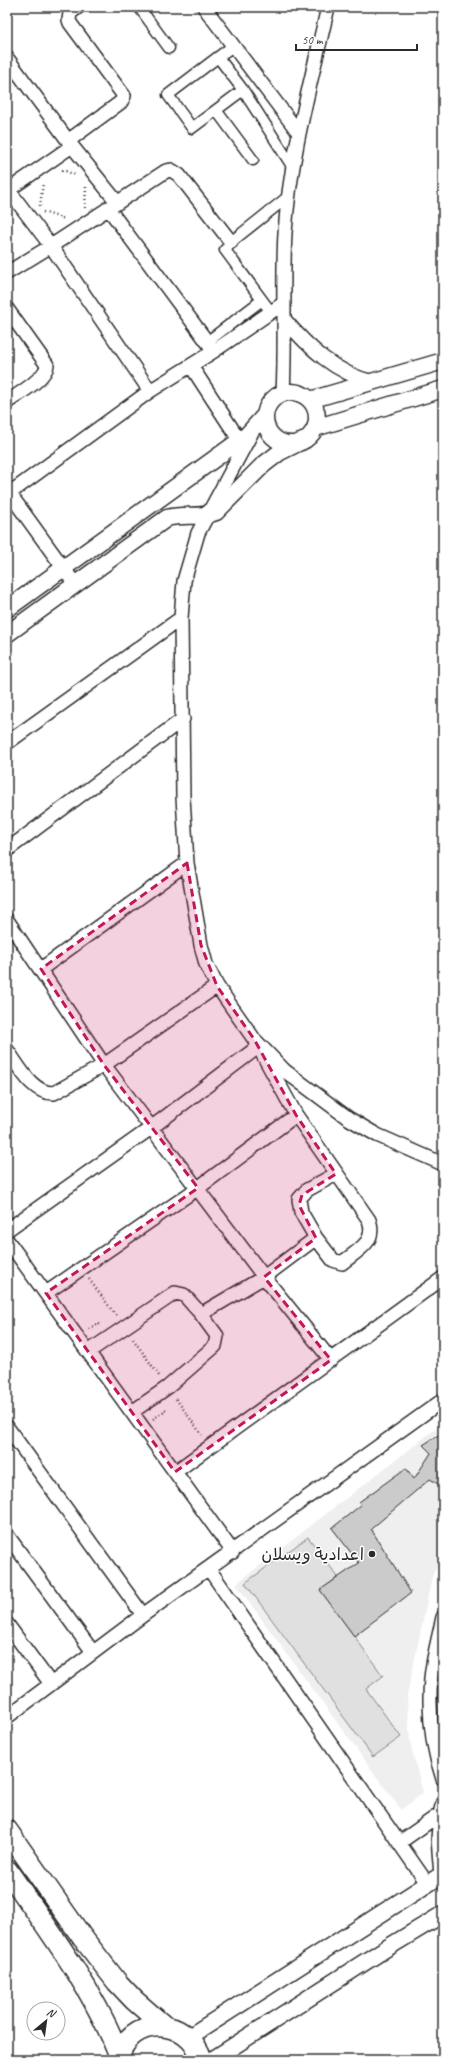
<svg xmlns="http://www.w3.org/2000/svg" width="450" height="2067" font-family="Caveat,'Playpen Sans Arabic',sans-serif">
  <style>
    .built { fill: #efefef }
    .green { fill: #e0e0e0; stroke: #868686 }
    .building { fill: #cbcbcb; stroke: #2b2b2b }
    .lines { fill: none; stroke-linecap: round; stroke-linejoin: round }
    .pedestrian-casing { stroke: #2b2b2b; stroke-width: 13 }
    .minor-casing { stroke: #2b2b2b; stroke-width: 16 }
    .tertiary-casing { stroke: #2b2b2b; stroke-width: 19 }
    .primary-casing { stroke: #2b2b2b; stroke-width: 23 }
    .path { stroke: #2b2b2b; stroke-width: 2.5; stroke-dasharray: 1 3; stroke-linecap: butt }
    .pedestrian { stroke: #fff; stroke-width: 10 }
    .minor { stroke: #fff; stroke-width: 13 }
    .tertiary { stroke: #fff; stroke-width: 16 }
    .primary { stroke: #fff; stroke-width: 20 }
    .marked { fill: #c2185b; fill-opacity: 0.2; stroke: #c2185b; stroke-width: 3; stroke-dasharray: 8 5; stroke-linejoin: round }
    .poi-dot { fill: #2b2b2b; stroke: #fff; stroke-width: 1.5 }
    .labels { text-anchor: middle; stroke-width: 3; stroke-linejoin: round; paint-order: stroke }
    .poi-label { font-size: 17px; fill: #2b2b2b; stroke: #fff; text-anchor: end }
  </style>
  <rect width="100%" height="100%" fill="#fff"/>
  <filter id="ink" filterUnits="userSpaceOnUse"><feTurbulence type="fractalNoise" baseFrequency=".025" numOctaves="2"/><feDisplacementMap in="SourceGraphic" scale="8" xChannelSelector="R" yChannelSelector="G"/><feConvolveMatrix kernelMatrix="1 2 1 2 8 2 1 2 1" color-interpolation-filters="sRGB"/></filter>
  <g filter="url(#ink)">
    <!-- built -->
    <path class="built" d="M443,1423V1551L432,1577L407,1696L410,1742L423,1793L401,1810L236,1584Z"/>
    <!-- green -->
    <path class="green" d="M308,1537L338,1577L321,1590L383,1676L366,1689L401,1737L373,1757L245,1583Z"/>
    <!-- building -->
    <path class="building" d="M443,1432V1487L430,1479L371,1529L411,1593L354,1636L320,1590L359,1563L332,1528L361,1505L359,1502L406,1468L414,1479L431,1453L423,1445Z"/>
    <g class="lines">
      <defs>
        <path id="pedestrian" d="M139,7L169,48
          M218,57L233,46
          M243,90L192,128L168,95L218,57L243,90L292,166
          M216,110L253,160
          M271,312L225,250L231,242L289,196
          M207,342L262,300"/>
        <path id="minor" d="M204,7L299,133
          M7,58L72,146L117,202
          M68,141L121,102L124,96L70,23L69,20L70,13L78,7
          M7,188L51,246L150,391
          M7,191L72,146
          M108,208L214,351
          M7,273L51,246L166,171L171,170L179,175L231,242
          M7,309L47,365C46,379 18,394 7,402
          M284,319C309,348 335,373 373,382
          M191,366L240,441
          M283,393C286,339 282,286 285,233C290,156 311,82 328,7
          M251,434L198,533L184,581L181,618L183,797L187,863L201,945L206,964L217,986L254,1039L285,1071L348,1118L377,1135L443,1164
          M7,490L75,584
          M7,495L150,391L214,351L284,303
          M7,743L181,618
          M7,850L183,719
          M7,920L104,1065L264,1277L331,1360
          M41,969L187,863
          M7,1050C19,1066 32,1094 54,1093L104,1065L217,986
          M7,1230L151,1128L258,1047
          M316,1238L301,1212L299,1199L307,1190L336,1174
          M7,1240L233,1552
          M46,1293L198,1188L296,1115
          M88,1352L175,1293L184,1295L201,1314L264,1277L316,1238L333,1260L342,1263C358,1250 377,1242 369,1220L296,1115L263,1055
          M132,1412L168,1387L215,1346L217,1336L201,1314
          M7,1427L143,1615
          M175,1472L443,1278
          M7,1535L93,1652
          M209,1569L427,1883
          M443,1617C439,1637 433,1657 431,1678C428,1712 432,1747 443,1779
          M7,1624L51,1684
          M7,1717L143,1615L443,1400
          M440,1814L438,1839L441,1875
          M399,1843L440,1814L443,1802"/>
        <path id="tertiary" d="M265 418a26 26 0 1 1 52 0a26 26 0 1 1-52 0Z
          M310,400L443,361
          M315,428L443,389
          M7,609L246,436L265,415
          M7,634L167,518C184,513 200,519 216,512L263,465L280,452L300,442
          M189,2037L443,1874
          M212,2060L382,1951L443,1914"/>
        <path id="primary" d="M7,1830L82,1937L117,1982L134,2000L164,2026
          M7,1870C48,1929 92,1987 119,2054
          M118,2060C128,2014 189,2016 202,2060"/>
      </defs>
      <!-- pedestrian casing -->
      <use href="#pedestrian" class="pedestrian-casing"/>
      <!-- minor casing -->
      <use href="#minor" class="minor-casing"/>
      <!-- tertiary casing -->
      <use href="#tertiary" class="tertiary-casing"/>
      <!-- primary casing -->
      <use href="#primary" class="primary-casing"/>
      <!-- path -->
      <path class="path" d="M62,170L76,175
        M40,206L43,183
        M85,208L86,187
        M43,212L65,219
        M89,1279L117,1317
        M89,1329L98,1323L101,1326
        M133,1339L160,1377
        M176,1399L202,1435
        M153,1419L166,1410L163,1408"/>
      <!-- pedestrian -->
      <use href="#pedestrian" class="pedestrian"/>
      <!-- minor -->
      <use href="#minor" class="minor"/>
      <!-- tertiary -->
      <use href="#tertiary" class="tertiary"/>
      <!-- primary -->
      <use href="#primary" class="primary"/>
    </g>
  </g>
  <!-- marked area -->
  <path class="marked" d="M187,863L201,945L217,986L254,1039L296,1115L336,1174L302,1195L299,1205L316,1238L264,1277L331,1360L175,1472L46,1293L198,1188L104,1065L41,969Z"/>
  <!-- markers -->
  <circle class="poi-dot" cx="372" cy="1554" r="4"/>
  <g class="labels">
    <!-- poi labels -->
    <g class="poi-label">
      <text x="364" y="1560">اعدادية ويسلان</text>
    </g>
  </g>
  <!-- margin -->
  <rect width="450" height="2067" fill="none" stroke="#fff" stroke-width="24"/>
  <rect x="12" y="12" width="426" height="2043" fill="none" stroke="#2b2b2b" stroke-width="1.5" filter="url(#ink)"/>
  <!-- north arrow -->
  <g transform="translate(46 2021) rotate(29)"><circle r="19" fill="#ffffff" stroke="#aaaaaa"/>
  <path d="M0-3L7 15L0 10L-7 15Z" fill="#2b2b2b"/>
  <text y="-6" font-size="11" font-weight="bold" text-anchor="middle" fill="#2b2b2b">N</text>
  </g>
  <!-- scale -->
  <path d="M296 44v6h121v-6" fill="none" stroke="#2b2b2b" stroke-width="2"/>
  <text x="302" y="44" font-size="12" fill="#2b2b2b" stroke="#ffffff" stroke-width="3" paint-order="stroke">50 m</text>
</svg>
